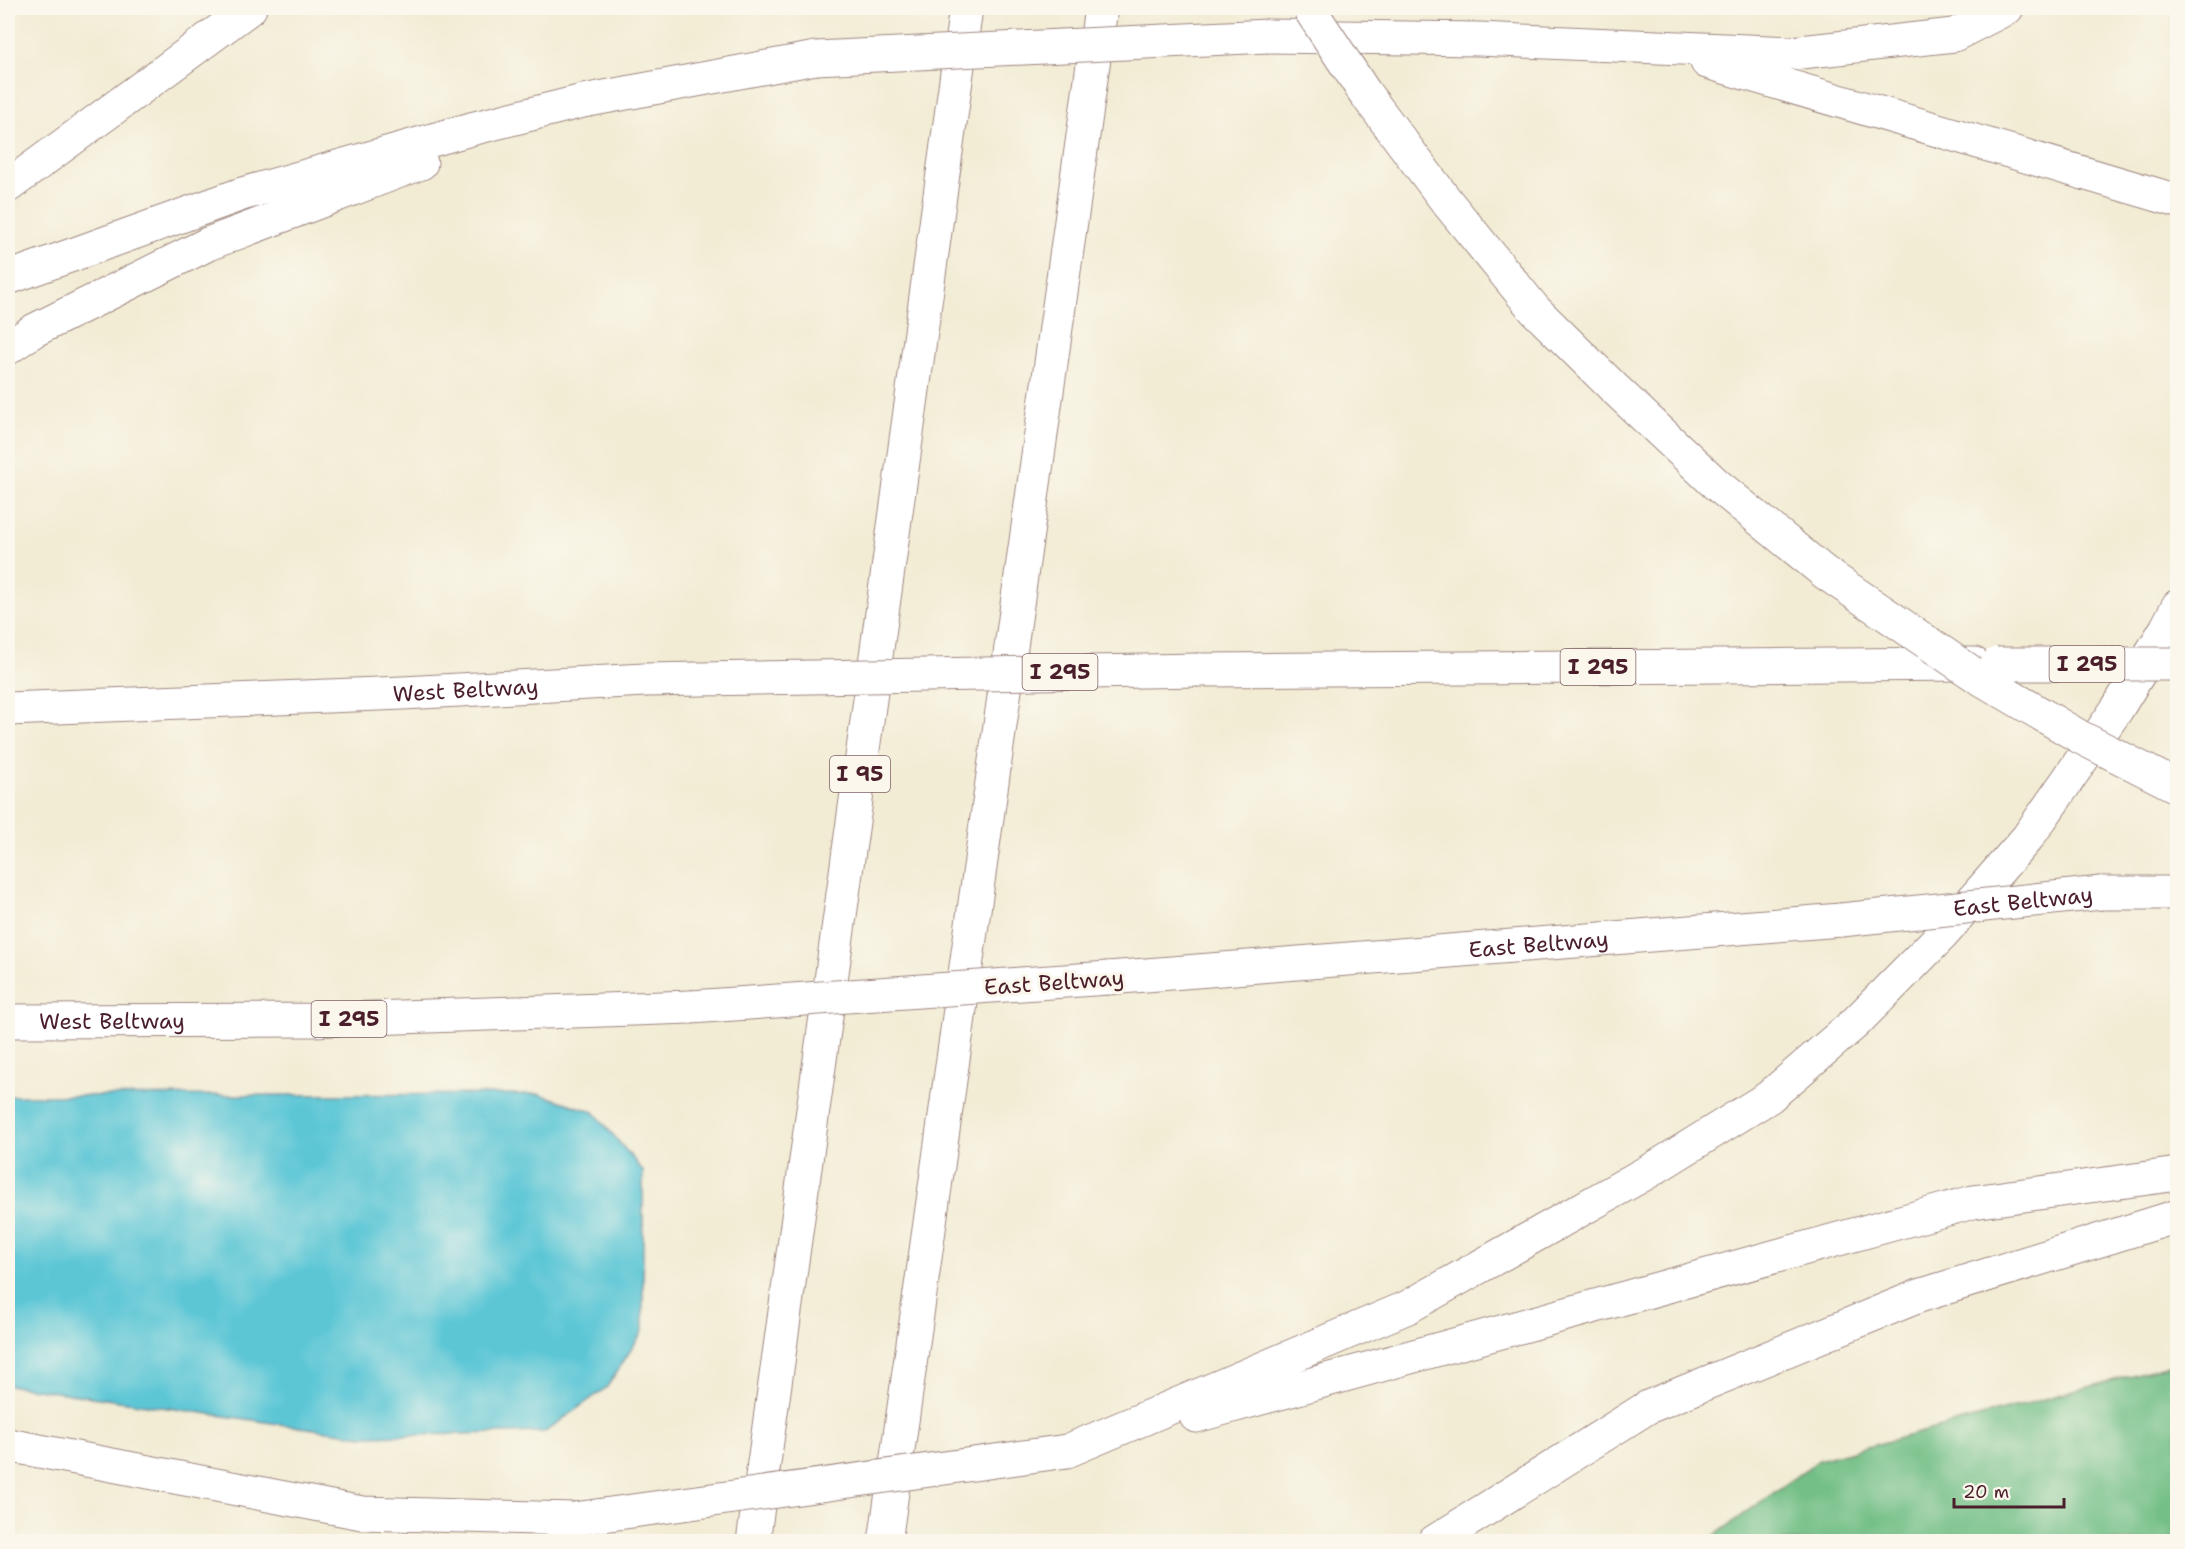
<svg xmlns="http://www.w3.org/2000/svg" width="2185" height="1549" font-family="'Shantell Sans',sans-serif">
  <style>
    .forest { fill: #73bf87; stroke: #5e6f59; stroke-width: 1.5 }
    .water { fill: #5bc6d5; stroke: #527280; stroke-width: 1.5 }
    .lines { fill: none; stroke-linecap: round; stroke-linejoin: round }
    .highway-casing { stroke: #9e8680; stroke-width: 35 }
    .highway { stroke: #fff; stroke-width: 33 }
    .highway-bridge-casing { stroke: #9e8680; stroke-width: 35; stroke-linecap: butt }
    .highway-bridge { stroke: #fff; stroke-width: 33 }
    .labels { text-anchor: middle; stroke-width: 6; stroke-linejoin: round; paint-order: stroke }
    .shield { fill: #fbf7ec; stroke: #7f6065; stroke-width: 1.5 }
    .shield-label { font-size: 21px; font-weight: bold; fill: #4a1f2b }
    .street-label { font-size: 22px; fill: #4a1f2b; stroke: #fbf7ec }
  </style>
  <rect width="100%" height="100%" fill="#fbf7ec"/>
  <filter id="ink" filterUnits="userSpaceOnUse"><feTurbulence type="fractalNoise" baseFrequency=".0167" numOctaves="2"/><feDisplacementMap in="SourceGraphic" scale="12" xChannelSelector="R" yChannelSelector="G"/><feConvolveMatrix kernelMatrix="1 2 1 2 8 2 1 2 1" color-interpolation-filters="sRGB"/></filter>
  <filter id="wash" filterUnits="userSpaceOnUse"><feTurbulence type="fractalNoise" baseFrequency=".008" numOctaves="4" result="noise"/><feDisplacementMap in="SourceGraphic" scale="24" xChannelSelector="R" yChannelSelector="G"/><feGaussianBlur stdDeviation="1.35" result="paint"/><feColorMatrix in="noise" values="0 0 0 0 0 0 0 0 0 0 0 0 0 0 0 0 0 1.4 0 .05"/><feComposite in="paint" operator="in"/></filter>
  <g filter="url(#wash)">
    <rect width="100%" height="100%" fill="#f2ecd4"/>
    <!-- forest -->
    <path class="forest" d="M2177,1363V1541H1707L1819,1460Z"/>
    <!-- water -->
    <path class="water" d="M539,1094L594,1112L643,1171V1331L607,1387L545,1432L363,1436L8,1385V1096Z"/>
  </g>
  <g filter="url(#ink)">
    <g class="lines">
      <defs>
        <g id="highway">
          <path d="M1268,36L1479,39L1792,53L1954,35L2007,8"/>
          <path d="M1707,62L2178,201"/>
          <path d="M8,186L250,8"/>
          <path d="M8,278L242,194L471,129L583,101L816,58"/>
          <path d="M8,348L33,331L208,244L421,163"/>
          <path d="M1199,670L1974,664"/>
          <path id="s1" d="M8,709L403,693L645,680"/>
          <path d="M2101,893H2178"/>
          <path id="s2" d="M1108,978L1841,920"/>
          <path id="s3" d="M8,1021L311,1020L691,1007"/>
          <path d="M1196,1416L1973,1202L2178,1174"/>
          <path d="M8,1445L362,1513L574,1519"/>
          <path d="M1067,1451L1408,1307L1653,1169L1769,1097L1855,1023L1943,934L2028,837L2117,709L2166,629L2178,606"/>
          <path d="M753,1542L966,8"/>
          <path d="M885,1542L1101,8"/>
          <path d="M1434,1542L1648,1407L1919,1296L2178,1216"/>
        </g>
      </defs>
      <!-- highway casing -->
      <use href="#highway" class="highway-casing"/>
      <!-- highway -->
      <use href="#highway" class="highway"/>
      <defs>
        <g id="highway-bridge">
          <path d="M1309,8L1365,93L1447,202L1535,310L1614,388L1716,484L1824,572L1978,677L2080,737L2178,787"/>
          <path d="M816,58L1268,36"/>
          <path d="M1997,664H2178"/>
          <path d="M645,680L1199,670"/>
          <path id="s4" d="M1841,920L2101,893"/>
          <path d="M691,1007L1108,978"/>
          <path d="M574,1519L1067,1451"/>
        </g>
      </defs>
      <!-- highway-bridge casing -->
      <use href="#highway-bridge" class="highway-bridge-casing"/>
      <!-- highway-bridge -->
      <use href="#highway-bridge" class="highway-bridge"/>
    </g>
  </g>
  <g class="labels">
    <!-- shield labels -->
    <g class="shield">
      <rect x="2049.5" y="646" width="75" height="36" rx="4.5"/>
      <rect x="1560.5" y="649" width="75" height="36" rx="4.5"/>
      <rect x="1022.5" y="654" width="75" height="36" rx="4.5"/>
      <rect x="830" y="756" width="60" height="36" rx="4.5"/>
      <rect x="311.5" y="1001" width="75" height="36" rx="4.5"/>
    </g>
    <g class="shield-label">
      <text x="2087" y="671">I 295</text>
      <text x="1598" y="674">I 295</text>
      <text x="1060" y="679">I 295</text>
      <text x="860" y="781">I 95</text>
      <text x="349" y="1026">I 295</text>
    </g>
    <!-- street labels -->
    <g class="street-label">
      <text dy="8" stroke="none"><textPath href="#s1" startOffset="458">West Beltway</textPath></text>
      <text dy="8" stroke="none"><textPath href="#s4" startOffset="183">East Beltway</textPath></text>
      <text dy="8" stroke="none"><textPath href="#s2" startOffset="432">East Beltway</textPath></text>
      <text transform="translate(1054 982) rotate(-4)" y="8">East Beltway</text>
      <text dy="8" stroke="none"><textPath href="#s3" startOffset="104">West Beltway</textPath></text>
    </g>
  </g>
  <!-- margin -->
  <rect width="2185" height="1549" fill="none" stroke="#fbf7ec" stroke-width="30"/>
  <!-- scale -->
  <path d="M1954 1498v9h110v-9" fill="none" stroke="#4a1f2b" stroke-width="3"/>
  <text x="1963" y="1498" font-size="18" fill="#4a1f2b" stroke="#fbf7ec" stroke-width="4.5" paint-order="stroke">20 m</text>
</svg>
